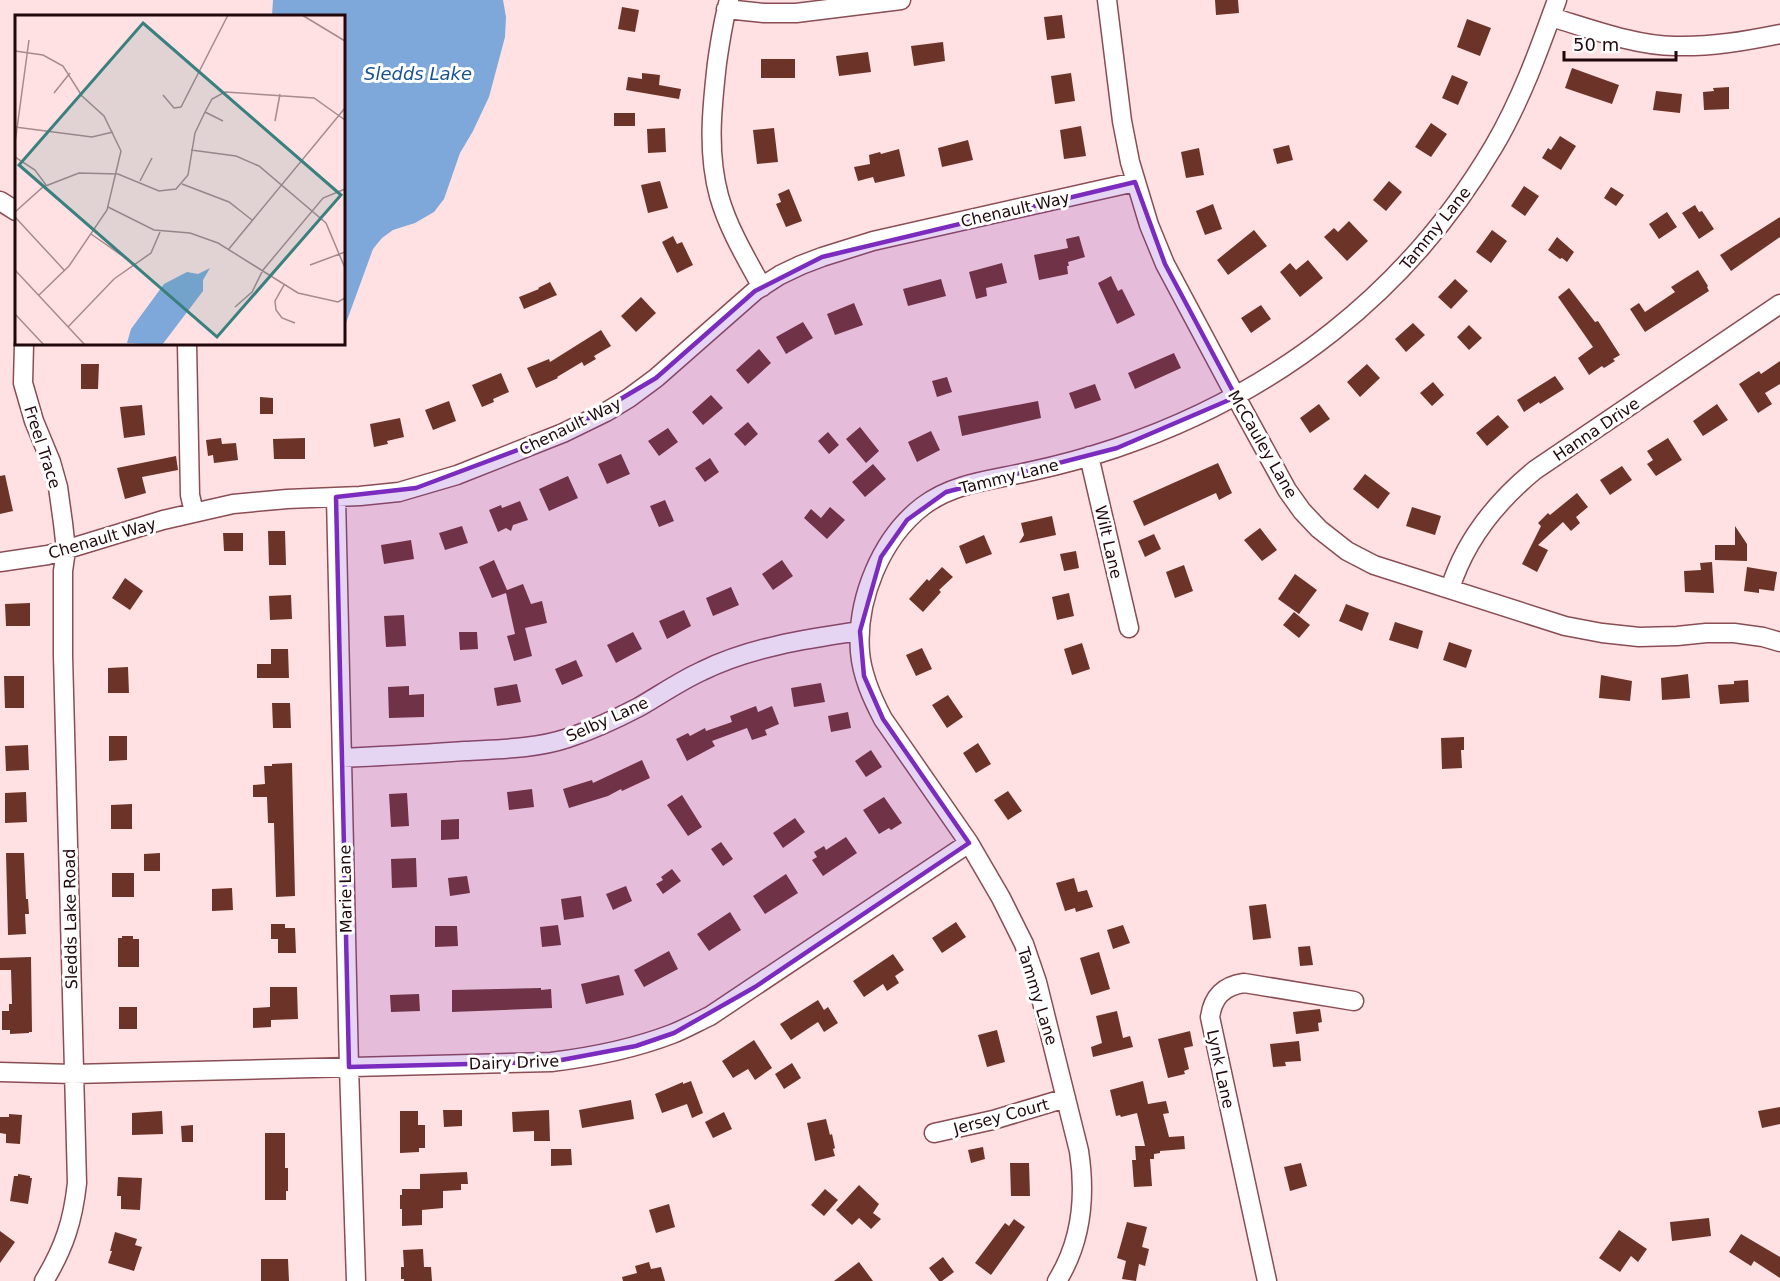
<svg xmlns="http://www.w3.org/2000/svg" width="1780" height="1281" font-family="'DejaVu Sans',sans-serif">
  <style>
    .water { fill: #7ea8d9 }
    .building { fill: #6c3428 }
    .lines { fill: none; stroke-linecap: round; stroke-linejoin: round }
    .minor-casing { stroke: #8a4d54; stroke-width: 21 }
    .minor { stroke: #fff; stroke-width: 18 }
    .marked { fill: #7b2cbf; fill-opacity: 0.2; stroke: #7b2cbf; stroke-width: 4.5; stroke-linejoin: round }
    .labels { text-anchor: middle; stroke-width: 6; stroke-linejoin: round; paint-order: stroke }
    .street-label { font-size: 16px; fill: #20080c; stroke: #fff }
    .water-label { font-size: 18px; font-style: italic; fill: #18528f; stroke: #fff }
    .inset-road { fill: none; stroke: #a68a8d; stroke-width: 1.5 }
    .view { fill: #38817f; fill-opacity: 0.15; stroke: #38817f; stroke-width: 3 }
    .inset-edge { fill: none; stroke: #20080c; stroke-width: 3 }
  </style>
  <rect width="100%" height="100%" fill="#ffe1e3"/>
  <!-- water -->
  <path class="water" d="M273,0H503L506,17L505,37L489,97L473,131L460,153L444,199L434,212L415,223L393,230L382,238L373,249L346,323L344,312V16H272Z"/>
  <!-- building -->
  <path class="building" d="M1215,0H1238L1239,13L1216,15Z
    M622,7L639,10L635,32L618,29Z
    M1062,15L1065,38L1047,40L1044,17Z
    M1467,19L1491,28L1480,56L1457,47Z
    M943,42L945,61L914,66L911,46Z
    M868,52L871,72L839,76L836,56Z
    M761,59H795V78H761Z
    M1572,68L1619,85L1612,104L1565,88Z
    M642,73L660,75L659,85L681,89L679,99L626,90L628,77L642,79Z
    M1071,73L1075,101L1055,104L1051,76Z
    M1452,75L1468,82L1458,105L1442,98Z
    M1729,87V109L1704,110L1703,92L1714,91L1713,88Z
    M1656,91L1682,94L1680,113L1653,110Z
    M614,113H635V126H614Z
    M1431,123L1447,134L1431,157L1415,147Z
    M1081,126L1086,156L1064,159L1060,130Z
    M665,128L666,152L648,153L647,129Z
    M774,128L778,162L757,164L753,130Z
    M1560,136L1576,146L1561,170L1542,158L1548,148L1551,150Z
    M968,140L973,160L942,167L938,148Z
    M1289,145L1293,160L1277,164L1273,149Z
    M1199,148L1204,175L1186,178L1181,152Z
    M899,149L905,176L875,183L873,177L858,181L854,167L870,164L869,155L880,152L881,154Z
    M660,181L668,208L648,213L641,185Z
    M1389,181L1402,192L1386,211L1373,200Z
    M1524,186L1539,196L1525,216L1511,206Z
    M1611,187L1624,195L1616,206L1604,198Z
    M789,189L802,221L786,227L776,204L781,202L778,194Z
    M1213,204L1222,229L1205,235L1196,211Z
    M1695,205L1699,212L1702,211L1714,229L1699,239L1682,213Z
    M1667,212L1677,227L1659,239L1649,224Z
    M1780,217V237L1731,271L1720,255Z
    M1349,221L1368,241L1347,261L1324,237L1334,228L1338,232Z
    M1254,230L1267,246L1228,275L1217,260Z
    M1492,230L1507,241L1491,263L1476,252Z
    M673,236L677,244L682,242L693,265L677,273L662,242Z
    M1079,236L1085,257L1068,262L1069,266H1067L1068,274L1039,280L1034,255L1068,248L1066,239Z
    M1557,237L1574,252L1567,262L1562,258L1560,259L1548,250Z
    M1308,260L1323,278L1300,297L1280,272L1290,263L1296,270Z
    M1002,263L1007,283L986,288L987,296L976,299L969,272Z
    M1698,270L1708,286L1707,287L1709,291L1645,332L1630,309L1639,303L1645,312L1675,292L1671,287Z
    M1111,276L1118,291L1122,289L1135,315L1117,324L1098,283Z
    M941,279L946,296L908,306L903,289Z
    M1455,279L1468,291L1451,309L1438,297Z
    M550,282L557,295L524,309L519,297L539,289L538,288Z
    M1569,288L1595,322L1598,321L1620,355L1613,359L1615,361L1604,368L1602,366L1589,375L1578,358L1593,347L1558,297Z
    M641,297L656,313L636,332L621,316Z
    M854,303L863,325L835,335L827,314Z
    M1261,305L1271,319L1251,333L1241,318Z
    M803,322L813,338L786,354L776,337Z
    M1413,323L1425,335L1406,352L1395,339Z
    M1469,325L1482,338L1469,350L1457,337Z
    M601,330L611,346L594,356L596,359L584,366L582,362L557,377L558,378L536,388L527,368L549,359L550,362Z
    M759,349L771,363L748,384L736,370Z
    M1174,353L1181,368L1135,389L1128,373Z
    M1780,361V384L1765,393L1772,404L1758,413L1739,384L1759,371L1761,374Z
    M81,364H99L98,389H81Z
    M1367,364L1380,378L1360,397L1347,382Z
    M501,373L509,392L493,399L494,402L482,407L472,385Z
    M1555,376L1564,389L1540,404L1539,402L1524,412L1517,400Z
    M947,377L952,392L937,397L932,381Z
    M1433,382L1444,395L1432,406L1420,393Z
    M1095,384L1101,400L1075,409L1069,393Z
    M711,395L723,408L703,425L692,412Z
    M260,397L273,398V414H260Z
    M449,401L456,421L433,430L425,410Z
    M1038,401L1041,418L962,436L958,416Z
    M1319,404L1330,419L1310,433L1300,418Z
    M1717,404L1728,420L1703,436L1693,421Z
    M142,405L145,435L124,438L120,407Z
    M1498,415L1509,427L1487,446L1476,433Z
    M400,418L404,437L387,441L388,444L374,447L370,424Z
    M748,422L758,434L745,446L734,434Z
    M860,427L879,451L866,463L846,439Z
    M668,428L678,442L659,456L648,441Z
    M931,431L940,450L917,462L908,442Z
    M828,432L839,445L829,454L818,441Z
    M221,438L222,444L236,443L238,460L214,463L213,455L208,456L206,440Z
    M305,438V459H274L273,439Z
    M1668,438L1682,460L1656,476L1647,464L1653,460L1647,451Z
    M621,454L630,474L607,484L598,464Z
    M176,456L178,470L142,477L146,493L125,499L117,468Z
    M710,458L719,472L705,482L695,468Z
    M1218,463L1232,493L1219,500L1216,493L1144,526L1133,501Z
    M873,464L886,479L865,497L852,482Z
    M1622,466L1632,480L1610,495L1600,480Z
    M1365,474L1390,493L1378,509L1353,489Z
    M5,475L13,511L0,514V476Z
    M568,476L578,498L549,511L539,489Z
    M1577,493L1588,507L1576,517L1580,523L1571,531L1563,522L1538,545L1548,550L1537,572L1522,564L1541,526L1538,523L1548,513L1550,515Z
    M665,500L674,521L659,527L650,506Z
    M520,501L528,520L513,525L511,531L506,528L498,532L489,510L501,505L502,508Z
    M830,507L845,520L827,539L804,518L811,509L821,518Z
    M1412,507L1441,516L1435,535L1406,526Z
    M1052,516L1056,535L1019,543L1024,535L1021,523Z
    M462,526L468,543L445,550L439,533Z
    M1735,526L1747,544V561L1715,560V545H1735Z
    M1260,528L1277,550L1262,561L1244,540Z
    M268,531H285L286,565H269Z
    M223,533H243V551H224Z
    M1154,534L1161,549L1145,557L1138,541Z
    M984,535L992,554L966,564L959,546Z
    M411,540L414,559L384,564L381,545Z
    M1076,551L1079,568L1064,571L1060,554Z
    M494,560L507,590L523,584L531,604L542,601L547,623L525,628L532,656L514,661L507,636L515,634L506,593L492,598L479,567Z
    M782,560L793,576L773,590L762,574Z
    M1712,562L1714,593L1685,592L1684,571L1701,570L1700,563Z
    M1184,565L1193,591L1175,598L1166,572Z
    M942,567L953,577L939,590L941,592L923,612L909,599L927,579L929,581Z
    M1747,567L1777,572L1774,591L1759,589V593L1744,591Z
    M1295,574L1317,590L1299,614L1278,599Z
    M125,578L143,591L130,610L112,598Z
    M731,587L739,605L713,616L706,598Z
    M1069,593L1074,616L1057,620L1052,597Z
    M291,595L292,619L270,620L269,596Z
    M30,603V626H6L5,604Z
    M1346,604L1369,613L1362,631L1339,621Z
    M684,610L691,626L667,639L659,621Z
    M1294,612L1310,625L1299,638L1283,625Z
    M404,615L406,646L386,647L384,616Z
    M1395,622L1423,631L1418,649L1389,640Z
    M459,632H477L478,649L460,650Z
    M633,632L642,649L616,663L607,645Z
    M1449,642L1472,650L1466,668L1443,660Z
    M1082,643L1090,669L1072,675L1064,649Z
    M922,648L932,669L916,676L906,655Z
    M271,649H288L289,678H257V664H271Z
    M576,660L583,676L562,685L555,669Z
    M128,667L129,693H108V668Z
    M1688,674L1690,698L1662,700L1661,678Z
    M1601,675L1632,681L1630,701L1599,698Z
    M4,676H24V708H5Z
    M1748,680L1749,702L1720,704L1718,685L1734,684V681Z
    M821,683L825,702L794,707L791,688Z
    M517,684L521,702L497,706L494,688Z
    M409,686V695L424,694V717L389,718L388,687Z
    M948,695L963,717L947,728L932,705Z
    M272,703H290L291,728H273Z
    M756,706L758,712L772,706L779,724L765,730L767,735L752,740L747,728L712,741L715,746L687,761L676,739L688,733L690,736L705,728L706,731L732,722L730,716Z
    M848,712L851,728L831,732L828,716Z
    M109,736H127V760L109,761Z
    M1464,737V750H1461L1462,768L1442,769L1441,738Z
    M978,743L991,764L976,773L963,753Z
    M28,745L29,770L6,771L5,746Z
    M871,750L882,767L866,777L855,761Z
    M642,760L650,778L622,791L621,789L608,796L569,808L563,789L592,780L593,783Z
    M292,763L295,896L276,897L274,823H268L267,797H253V785L265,784L264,766H272V764Z
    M532,789L534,807L509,810L507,792Z
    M1008,791L1022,811L1008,820L994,800Z
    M26,792L27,822L5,823V793Z
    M407,793L409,826L391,827L389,794Z
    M682,795L702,827L688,836L667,805Z
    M884,797L902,823L891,830L889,828L879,834L863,810Z
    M132,804V829H111V805Z
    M795,818L805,832L783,848L773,833Z
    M459,819V839L441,840V820Z
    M846,837L857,853L823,876L812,860L817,857L814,852L824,846L826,850Z
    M721,842L733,859L723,866L711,849Z
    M6,853H24L26,899H28L29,914H25L26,934L8,935Z
    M160,853V871H144V854Z
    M416,858L417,887L392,888L391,859Z
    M672,869L681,881L663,894L656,884L663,880L661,877Z
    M112,873H134V897H112Z
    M786,874L798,893L765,914L753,896Z
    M467,876L470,893L450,896L448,878Z
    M1074,878L1078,892L1087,890L1093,907L1076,912L1075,908L1065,911L1056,883Z
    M626,886L632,901L613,910L606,894Z
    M232,888L233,910L212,911V889Z
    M581,896L584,917L564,920L561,899Z
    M1266,904L1271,938L1253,940L1249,906Z
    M730,912L741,930L709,951L697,934Z
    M956,922L966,937L942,953L932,938Z
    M271,924H285V928H295L296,953H278V939H271Z
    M558,925L561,945L542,947L540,927Z
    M1123,925L1130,943L1113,949L1107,930Z
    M435,926H457L458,946L435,947Z
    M122,936H133V939H139V967H118V938H122Z
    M1310,946L1313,965L1300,966L1298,947Z
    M669,951L678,969L644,987L634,970Z
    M1099,952L1110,989L1091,995L1080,958Z
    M893,954L904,970L895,976L899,983L887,991L883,984L864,997L853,981Z
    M31,957L32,1032H29V1033L10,1034V1030H2V1011H9V1004H12L11,970H0V958Z
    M619,975L624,995L586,1004L581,984Z
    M270,987H297L298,1019L271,1020V1027L253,1028V1008L270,1007Z
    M541,988V990L551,989L552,1008L452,1012V990Z
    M419,994L420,1011L391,1012L390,995Z
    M818,1000L824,1010L828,1007L838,1023L824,1032L818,1022L791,1040L780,1024Z
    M119,1007H137V1029H119Z
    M1320,1009L1322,1022L1318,1023L1319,1031L1296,1034L1293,1012Z
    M1117,1011L1123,1038L1130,1036L1133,1047L1093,1057L1091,1047L1102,1043L1096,1016Z
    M997,1030L1005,1062L987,1067L978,1035Z
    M1190,1031L1193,1046L1184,1048L1189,1069L1184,1071L1185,1074L1168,1078L1158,1039Z
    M754,1040L772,1068L755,1080L748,1069L733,1078L722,1061Z
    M1299,1041L1301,1061L1285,1062L1286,1066L1273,1067L1270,1044Z
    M792,1063L801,1078L784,1089L775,1074Z
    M691,1081L703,1113L692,1118L687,1104L662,1113L655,1094L683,1082V1084Z
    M1143,1081L1148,1104L1166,1101L1169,1113L1163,1114L1169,1137L1184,1136L1185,1149L1160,1151V1153L1154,1154V1159H1150L1152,1186L1134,1187L1132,1160H1136L1135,1146H1145L1137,1113L1121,1117L1120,1115L1116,1116L1110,1090Z
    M631,1100L634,1119L582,1128L579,1110Z
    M1780,1107V1124L1762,1128L1758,1111Z
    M443,1110H462V1126L444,1127Z
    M549,1110L550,1141H534V1131L513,1132L512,1112Z
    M162,1111L163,1134L132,1135V1113Z
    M400,1111H418V1125H425V1148H419V1152L400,1153Z
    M724,1112L732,1129L713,1138L705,1122Z
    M9,1114L22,1115L20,1144L6,1143V1134L0,1133V1117H9Z
    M826,1119L830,1135L832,1134L835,1148L833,1149L835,1156L815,1161L807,1123Z
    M193,1125V1142H182L181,1126Z
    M265,1133H285V1168H288V1191H286V1200H265Z
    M983,1147L985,1159L971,1163L968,1150Z
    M551,1149H571L572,1165L551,1166Z
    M1010,1163H1029L1030,1196H1011Z
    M1301,1163L1307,1186L1290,1191L1284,1167Z
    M467,1172L468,1184H461V1190L443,1191V1208L422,1210V1225L402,1226V1209H400V1195H402V1189H420V1174Z
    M18,1174L30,1176V1178H32L28,1204L10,1201L14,1176H18Z
    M118,1177L142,1178L140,1210L121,1209V1196H117Z
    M859,1185L879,1204L873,1213L881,1219L871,1229L859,1218L852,1225L836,1210Z
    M825,1189L838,1200L824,1216L811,1205Z
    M669,1204L675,1227L656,1233L649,1210Z
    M1709,1218L1711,1236L1672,1241L1670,1222Z
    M1014,1219L1025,1227L991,1275L975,1263L1005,1223L1009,1226Z
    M1127,1222L1147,1227L1142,1247L1149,1249L1145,1266L1139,1264L1136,1281L1122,1279L1126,1261L1117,1258Z
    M1619,1230L1647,1249L1638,1262L1631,1256L1620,1272L1599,1258Z
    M0,1231L15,1242L0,1263Z
    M115,1232L137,1239L135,1245L142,1247L134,1271L108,1263L112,1251H110Z
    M1741,1234L1780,1257V1278L1754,1261L1751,1266L1729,1252Z
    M423,1249L424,1267H431L432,1281H404V1279H401V1267H404L403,1250Z
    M943,1257L954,1272L942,1281H939L929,1268Z
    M261,1259H288L289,1281H261Z
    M649,1262L651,1269L661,1267L665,1281H623L622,1277L637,1273L635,1266Z
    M859,1262L873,1281H834Z"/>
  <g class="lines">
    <defs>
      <path id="minor" d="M729,0C723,21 720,42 717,63C712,107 707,152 719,196C728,228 746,258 762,287
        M1107,0L1122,121L1130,162L1149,225L1165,264L1236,397L1287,490L1302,511L1319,529L1347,551L1374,565L1565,626L1602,633L1639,637L1677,636L1706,633H1734L1763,637L1780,642
        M726,9L764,13H796L901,0
        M1551,17C1588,28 1636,46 1675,46C1711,47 1745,41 1780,34
        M0,201L16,211
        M24,344L23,383L34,421L51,462L58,487L63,523L66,550L63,571V656L77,1183C73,1221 64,1248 44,1281
        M187,344L190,495L194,512
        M1089,456L1129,628
        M336,497L349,1067L356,1281
        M0,562L48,555L163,520L233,504L287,499L360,496L399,492L457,475L563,433L606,412L629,398L656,378L755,291L780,275L801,265L822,257L873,241L1135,182
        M1450,589C1465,540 1496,502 1535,470L1780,304
        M342,758C383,756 424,754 465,751C499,749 535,749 568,738C592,730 616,719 639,707C660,695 680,681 702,671C751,647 806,639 860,631
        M0,1072L73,1074L551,1062C592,1057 633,1049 672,1034C685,1029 697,1022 710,1016L969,843
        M934,1133L993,1120L1066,1098
        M1057,1281C1082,1241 1086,1197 1079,1151L1037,982L1024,944L1001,898L969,843L883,719C872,698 862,676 860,652C856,600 881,538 923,506C955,482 994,480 1032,471C1060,465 1089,457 1116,448C1276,394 1408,292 1494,146C1521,100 1539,50 1557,0
        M1267,1281L1210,1017C1213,997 1223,986 1244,983L1354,1001"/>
    </defs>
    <!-- minor casing -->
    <use href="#minor" class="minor-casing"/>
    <!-- minor -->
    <use href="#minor" class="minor"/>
  </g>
  <!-- marked area -->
  <path class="marked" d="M1135,182L1165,264L1236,397L1117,448L946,492L907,520L881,557L860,631L864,676L883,719L969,843L755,987L674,1033L636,1046L551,1062L349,1067L336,497L416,488L563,433L656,378L755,291L822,257Z"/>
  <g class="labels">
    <!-- street labels -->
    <g class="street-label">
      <text transform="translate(1015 209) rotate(-13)" y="6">Chenault Way</text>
      <text transform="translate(1435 228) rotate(-51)" y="6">Tammy Lane</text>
      <text transform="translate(570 426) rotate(-26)" y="6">Chenault Way</text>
      <text transform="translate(1596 429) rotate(-34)" y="6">Hanna Drive</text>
      <text transform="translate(1263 444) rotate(60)" y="6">McCauley Lane</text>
      <text transform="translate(43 447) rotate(72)" y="6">Freel Trace</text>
      <text transform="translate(1009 476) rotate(-14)" y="6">Tammy Lane</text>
      <text transform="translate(102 538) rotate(-16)" y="6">Chenault Way</text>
      <text transform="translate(1109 542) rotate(77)" y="6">Wilt Lane</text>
      <text transform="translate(607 719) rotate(-24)" y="6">Selby Lane</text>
      <text transform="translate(345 889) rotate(-91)" y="6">Marie Lane</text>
      <text transform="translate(70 919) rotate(-91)" y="6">Sledds Lake Road</text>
      <text transform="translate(1038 996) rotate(73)" y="6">Tammy Lane</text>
      <text transform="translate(514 1062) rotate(-2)" y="6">Dairy Drive</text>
      <text transform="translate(1221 1069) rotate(78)" y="6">Lynk Lane</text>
      <text transform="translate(1001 1116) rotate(-15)" y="6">Jersey Court</text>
    </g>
    <!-- water labels -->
    <g class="water-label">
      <text x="418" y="80">Sledds Lake</text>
    </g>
  </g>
  <!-- overview -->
  <g transform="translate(15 15)">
    <rect width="330" height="330" fill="#ffe1e3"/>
    <path d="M195,253L188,265V276L147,330L112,328L116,314L149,269L172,257L183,259Z" fill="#7ea8d9"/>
    <path class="inset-road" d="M287,0L330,26M0,36L28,40L48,51L67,81L89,101L106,136L92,195L54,251L24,280M39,78L55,58M148,80L159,93L166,92L213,0M190,97L208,106M260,106L265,79M0,112L77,122L98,117M0,128L14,25M176,135L221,141L244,151L311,208L330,253M0,142L20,155L31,170M125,166L137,143M167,169L214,187L237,205M93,192L139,215L175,218L203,228L283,278L323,287L330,283M0,197L28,172L64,158L103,159L144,176L161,174L173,160L180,118L190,97L197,84L210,77L299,83L330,105M0,202L50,256M76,219L122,251M213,235L330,93M295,250L330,237M0,255L70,330M269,270L260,286L261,295L267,303L280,308M220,292L237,277L248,255L308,183L330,174M0,299L29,330M53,312L99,264L136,238L145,217"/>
    <path class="view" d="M128,8L326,180L202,322L4,150Z"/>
    <rect width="330" height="330" class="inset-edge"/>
  </g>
  <!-- scale -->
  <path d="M1564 51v9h112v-9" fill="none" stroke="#20080c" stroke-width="3"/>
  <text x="1573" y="51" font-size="18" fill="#20080c" stroke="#ffffff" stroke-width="4.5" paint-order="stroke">50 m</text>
</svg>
